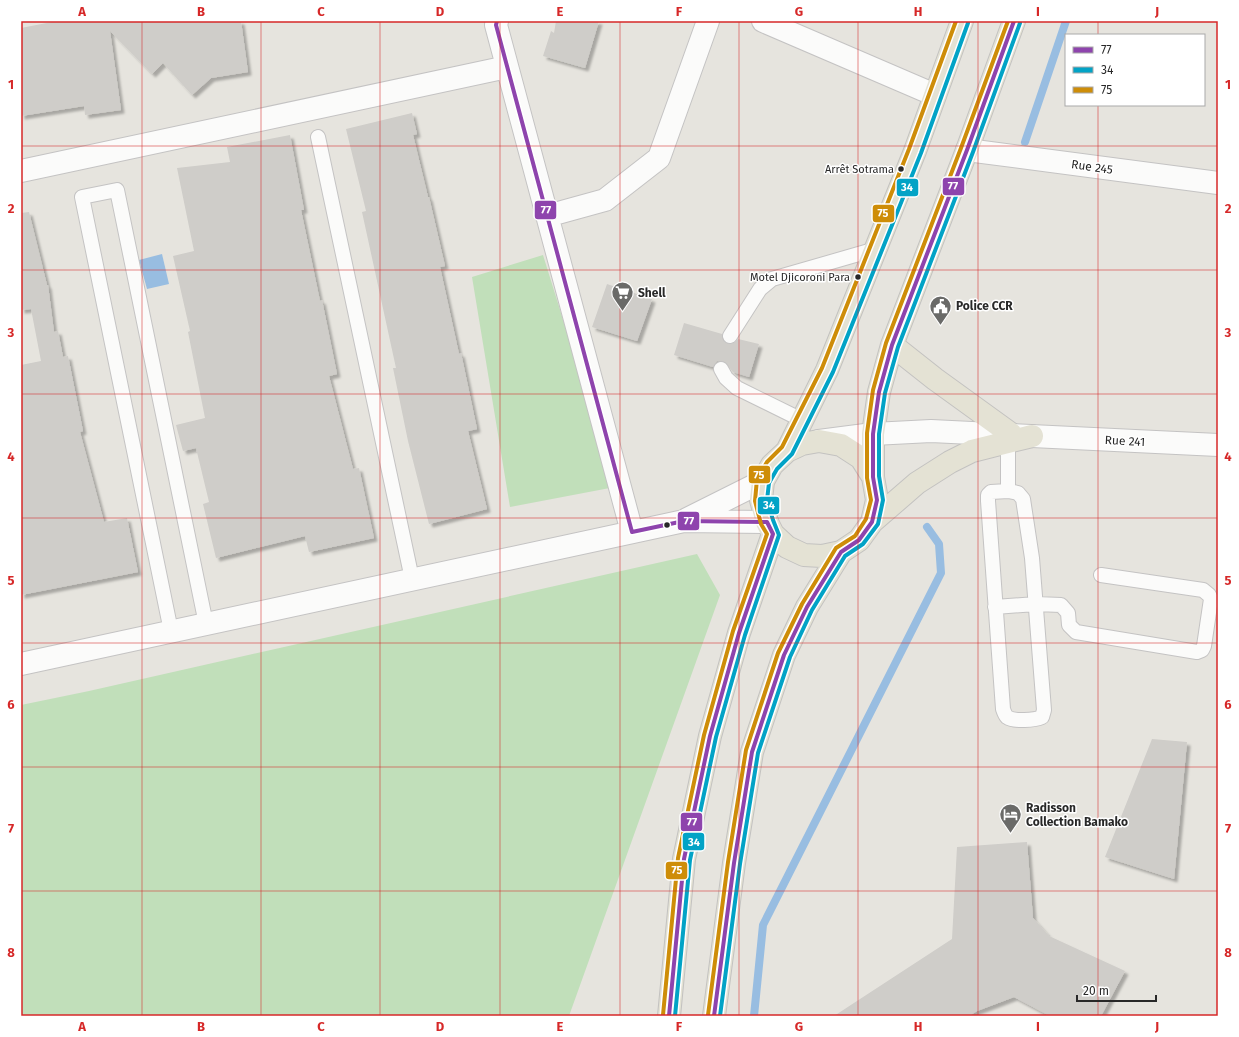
<svg xmlns="http://www.w3.org/2000/svg" width="1239" height="1037" font-family="'Fira Sans',sans-serif">
  <style>
    .green { fill: #c1dfba }
    .water { fill: #98bde1 }
    .lines { fill: none; stroke-linecap: round; stroke-linejoin: round }
    .stream { stroke: #98bde1; stroke-width: 8 }
    .building { fill: #cfcdc9; filter: url(#shadow) }
    .service-casing { stroke: #c4c3c3; stroke-width: 16 }
    .minor-casing { stroke: #c4c3c3; stroke-width: 24 }
    .trunk-casing { stroke: #c3c2c0; stroke-width: 24 }
    .service { stroke: #fbfbfa; stroke-width: 14 }
    .minor { stroke: #fbfbfa; stroke-width: 22 }
    .trunk { stroke: #e4e2d4; stroke-width: 22 }
    .bus-1-casing { stroke: #fff; stroke-width: 7 }
    .bus-2-casing { stroke: #fff; stroke-width: 7 }
    .bus-3-casing { stroke: #fff; stroke-width: 7 }
    .bus-1 { stroke: #8e44ad; stroke-width: 4 }
    .bus-2 { stroke: #02a3c6; stroke-width: 4 }
    .bus-3 { stroke: #ce8d08; stroke-width: 4 }
    .grid { fill: none; stroke: #d62828; stroke-width: 1; stroke-opacity: 0.55 }
    .bus-dot { fill: #282828; stroke: #fff; stroke-width: 1.5 }
    .labels { text-anchor: middle; stroke-width: 3; stroke-linejoin: round; paint-order: stroke }
    .bus-label { font-size: 11px; fill: #282828; stroke: #fff; text-anchor: end }
    .street-label { font-size: 12px; fill: #282828; stroke: #fff }
    .poi-label { font-size: 12px; font-weight: bold; fill: #282828; stroke: #fff; text-anchor: start }
    .line-badge { stroke: #fff; stroke-width: 1.5 }
    .badge-label { font-size: 11px; text-anchor: middle; font-weight: bold; fill: #fff }
    .neatline { fill: none; stroke: #d62828; stroke-width: 1.5 }
    .grid-label { font-size: 13px; text-anchor: middle; font-weight: bold; fill: #d62828 }
  </style>
  <defs>
    <filter id="shadow"><feDropShadow dx="3.5" dy="3.5" stdDeviation="1" flood-color="#0004"/></filter>
  </defs>
  <rect width="100%" height="100%" fill="#e6e4de"/>
  <!-- green -->
  <path class="green" d="M543,255L615,487L510,507L472,277Z
    M697,554L720,595L569,1016H21V705L89,691Z"/>
  <!-- water -->
  <path class="water" d="M162,254L169,284L147,289L139,260Z"/>
  <g class="lines">
    <!-- stream -->
    <path class="stream" d="M1025,142L1066,21
      M754,1016L763,925L941,573L939,544L927,527"/>
  </g>
  <!-- building -->
  <path class="building" d="M57,21H241L248,72L211,78L192,95L163,63L152,74L110,31L121,110L85,115L84,106L21,116V28Z
    M556,21H599L585,68L543,56L551,31L554,33Z
    M412,113L417,134L413,135L428,197H429L445,266L440,267L459,354L461,353L477,429L468,431L487,509L429,524L408,441L393,368H396L362,212L366,211L346,129Z
    M290,135L304,210H301L320,301L322,300L337,374L329,376L353,469L359,468L374,538L309,552L305,536L216,558L203,504L209,502L196,448L183,451L176,425L205,418L188,332L190,331L173,256L194,251L177,168L230,162L227,147Z
    M29,212L47,285H48L54,332L58,331L63,357L68,356L83,431L80,432L104,522L127,518L138,572L21,595V365L41,361L31,309L21,310V213Z
    M607,284L652,299L637,341L592,327Z
    M684,323L722,334L723,340L729,344L734,343L738,339L759,344L749,377L733,372L725,362L717,361L713,367L674,355Z
    M1152,739L1187,742L1174,879L1105,857Z
    M1027,842L1033,918L1049,936L1125,971L1101,1016H1050L1014,997L977,1011L969,1016H834L952,939L957,847Z"/>
  <g class="lines">
    <defs>
      <path id="service" d="M318,137L412,579
        M730,336L760,289L772,279L876,249
        M721,369L726,378L737,388L802,420
        M1008,442V491L1018,493L1023,499L1032,558L1044,710L1042,717C1035,720 1014,722 1007,717C1005,715 1004,712 1003,709L988,501V495L991,492L1008,491
        M995,607L1036,604L1061,605L1068,613L1069,625L1076,632L1197,652L1202,650L1204,646L1211,599L1209,595L1203,590L1101,575
        M171,631L82,197L117,190L206,624"/>
      <path id="minor" d="M497,21L496,25L632,532
        M763,21L935,95
        M967,150L1218,183
        M21,171L507,67
        M547,216L605,200L659,158L708,21
        M819,441L873,434L931,431L1218,445
        M687,519L763,481
        M21,664L684,521L767,522"/>
      <path id="trunk" d="M892,345L935,379L1011,434
        M787,451L827,370L915,151L962,21
        M873,477L861,458L841,445L819,441L802,444L787,451L772,465L763,481L761,500L767,522L773,534L787,547L804,555L822,556L841,552L859,540L872,522L917,483L950,462L972,451L1032,436
        M872,522L877,500L873,477V434L879,392L892,345L967,150L1014,21
        M669,1016L684,859L710,736L739,633L773,534
        M714,1016L734,863L752,752L784,655L807,607L841,552"/>
    </defs>
    <!-- service casing -->
    <use href="#service" class="service-casing"/>
    <!-- minor casing -->
    <use href="#minor" class="minor-casing"/>
    <!-- trunk casing -->
    <use href="#trunk" class="trunk-casing"/>
    <!-- service -->
    <use href="#service" class="service"/>
    <!-- minor -->
    <use href="#minor" class="minor"/>
    <!-- trunk -->
    <use href="#trunk" class="trunk"/>
    <defs>
      <path id="bus-1" d="M497,21L496,25L632,532L684,521L767,522L773,534L739,633L710,736L684,859L669,1016
        M714,1016L734,863L752,752L784,655L807,607L841,552L859,540L872,522L877,500L873,477V434L879,392L892,345L967,150L1014,21"/>
      <path id="bus-2" d="M675,1016L690,860L716,737L745,635L779,535L773,520L767,500L769,483L777,469L792,454L833,372L921,153L968,23
        M720,1016L740,864L758,753L790,657L812,610L845,556L863,544L878,524L883,500L879,476V434L885,393L898,347L973,152L1020,23"/>
      <path id="bus-3" d="M663,1015L678,858L704,735L733,631L767,534L761,524L755,501L757,479L767,462L782,447L822,368L909,149L956,21
        M708,1015L728,862L746,750L778,653L802,604L836,548L855,536L866,519L871,500L867,478V433L873,390L886,343L961,148L1008,21"/>
    </defs>
    <!-- bus-1 casing -->
    <use href="#bus-1" class="bus-1-casing"/>
    <!-- bus-2 casing -->
    <use href="#bus-2" class="bus-2-casing"/>
    <!-- bus-3 casing -->
    <use href="#bus-3" class="bus-3-casing"/>
    <!-- bus-1 -->
    <use href="#bus-1" class="bus-1"/>
    <!-- bus-2 -->
    <use href="#bus-2" class="bus-2"/>
    <!-- bus-3 -->
    <use href="#bus-3" class="bus-3"/>
  </g>
  <!-- grid -->
  <path class="grid" d="M142,21V1016M261,21V1016M380,21V1016M500,21V1016M620,21V1016M739,21V1016M858,21V1016M978,21V1016M1098,21V35M1098,105V1016M21,146H1218M21,270H1218M21,394H1218M21,518H1218M21,643H1218M21,767H1218M21,891H1218"/>
  <!-- icons -->
  <defs>
    <symbol id="supermarket-pin" viewBox="-11 -11 22 30"><path d="M0 17L-7.5 6A9.5 9.5 0 1 1 7.5 6Z" fill="#6a6a68" stroke="#fff"/><path d="M-6-5.5h2.5l.6 2H6L4.5 2H-2.5L-4.4-4H-6ZM-1.5 3.2a1.3 1.3 0 1 0 .1 0ZM3 3.2a1.3 1.3 0 1 0 .1 0Z" fill="#fff"/></symbol>
    <symbol id="civic-pin" viewBox="-11 -11 22 30"><path d="M0 17L-7.5 6A9.5 9.5 0 1 1 7.5 6Z" fill="#6a6a68" stroke="#fff"/><path d="M-.6-6.5H3V-4.5H.6V-3L4-1V1h2V6H-6V1h2V-1L-.6-3ZM-1.2 2.5V6h2.4V2.5Z" fill="#fff"/></symbol>
    <symbol id="hotel-pin" viewBox="-11 -11 22 30"><path d="M0 17L-7.5 6A9.5 9.5 0 1 1 7.5 6Z" fill="#6a6a68" stroke="#fff"/><path d="M-6-4.5h1.5V1H6V5H4.5V3h-9V5H-6ZM-4 0a1.8 1.8 0 1 1 3.6 0ZM.5 0V-2.5h3Q6-2.5 6 0Z" fill="#fff"/></symbol>
  </defs>
  <g fill-rule="evenodd">
    <use href="#supermarket-pin" x="610" y="280" width="25" height="34"/>
    <use href="#civic-pin" x="928" y="294" width="25" height="34"/>
    <use href="#hotel-pin" x="998" y="802" width="25" height="34"/>
  </g>
  <!-- markers -->
  <g class="bus-dot">
    <circle cx="901" cy="169" r="3.5"/>
    <circle cx="858" cy="277" r="3.5"/>
    <circle cx="667" cy="525" r="3.5"/>
  </g>
  <g class="labels">
    <!-- bus labels -->
    <g class="bus-label">
      <text x="894" y="173">Arrêt Sotrama</text>
      <text x="850" y="281">Motel Djicoroni Para</text>
    </g>
    <!-- street labels -->
    <g class="street-label">
      <text transform="translate(1092 167) rotate(8)" y="4">Rue 245</text>
      <text transform="translate(1125 441) rotate(3)" y="4">Rue 241</text>
    </g>
    <!-- poi labels -->
    <g class="poi-label">
      <text x="638" y="297">Shell</text>
      <text x="956" y="310">Police CCR</text>
      <text x="1026" y="812">Radisson<tspan x="1026" dy="14">Collection Bamako</tspan></text>
    </g>
  </g>
  <g class="line-badge">
    <rect x="942" y="177" width="23" height="19" rx="4" fill="#8e44ad"/>
    <rect x="896" y="178" width="23" height="19" rx="4" fill="#02a3c6"/>
    <rect x="534" y="200" width="23" height="20" rx="4" fill="#8e44ad"/>
    <rect x="872" y="204" width="23" height="19" rx="4" fill="#ce8d08"/>
    <rect x="748" y="465" width="23" height="19" rx="4" fill="#ce8d08"/>
    <rect x="757" y="496" width="23" height="19" rx="4" fill="#02a3c6"/>
    <rect x="677" y="511" width="23" height="20" rx="4" fill="#8e44ad"/>
    <rect x="680" y="812" width="23" height="20" rx="4" fill="#8e44ad"/>
    <rect x="682" y="832" width="23" height="19" rx="4" fill="#02a3c6"/>
    <rect x="665" y="861" width="23" height="19" rx="4" fill="#ce8d08"/>
  </g>
  <g class="badge-label">
    <text x="953" y="190">77</text>
    <text x="907" y="191">34</text>
    <text x="546" y="214">77</text>
    <text x="883" y="217">75</text>
    <text x="759" y="479">75</text>
    <text x="769" y="509">34</text>
    <text x="689" y="525">77</text>
    <text x="692" y="826">77</text>
    <text x="694" y="846">34</text>
    <text x="677" y="874">75</text>
  </g>
  <!-- border -->
  <rect width="1239" height="1037" fill="none" stroke="#ffffff" stroke-width="44"/>
  <!-- legend -->
  <rect x="1065" y="34" width="140" height="72" fill="#ffffff" stroke="#a9a9a9"/>
  <rect x="1073" y="47" width="20" height="6" fill="#8e44ad" stroke="#a9a9a9"/>
  <text x="1101" y="54" font-size="12" fill="#282828">77</text>
  <rect x="1073" y="67" width="20" height="6" fill="#02a3c6" stroke="#a9a9a9"/>
  <text x="1101" y="74" font-size="12" fill="#282828">34</text>
  <rect x="1073" y="87" width="20" height="6" fill="#ce8d08" stroke="#a9a9a9"/>
  <text x="1101" y="94" font-size="12" fill="#282828">75</text>
  <!-- scale -->
  <path d="M1077 995v6h79v-6" fill="none" stroke="#282828" stroke-width="2"/>
  <text x="1083" y="995" font-size="12" fill="#282828" stroke="#ffffff" stroke-width="3" paint-order="stroke">20 m</text>
  <rect x="22" y="22" width="1195" height="993" class="neatline"/>
  <g class="grid-label">
    <text x="82" y="16">A</text>
    <text x="201" y="16">B</text>
    <text x="321" y="16">C</text>
    <text x="440" y="16">D</text>
    <text x="560" y="16">E</text>
    <text x="679" y="16">F</text>
    <text x="799" y="16">G</text>
    <text x="918" y="16">H</text>
    <text x="1038" y="16">I</text>
    <text x="1157" y="16">J</text>
    <text x="11" y="89">1</text>
    <text x="1228" y="89">1</text>
    <text x="11" y="213">2</text>
    <text x="1228" y="213">2</text>
    <text x="11" y="337">3</text>
    <text x="1228" y="337">3</text>
    <text x="11" y="461">4</text>
    <text x="1228" y="461">4</text>
    <text x="11" y="585">5</text>
    <text x="1228" y="585">5</text>
    <text x="11" y="709">6</text>
    <text x="1228" y="709">6</text>
    <text x="11" y="833">7</text>
    <text x="1228" y="833">7</text>
    <text x="11" y="957">8</text>
    <text x="1228" y="957">8</text>
    <text x="82" y="1031">A</text>
    <text x="201" y="1031">B</text>
    <text x="321" y="1031">C</text>
    <text x="440" y="1031">D</text>
    <text x="560" y="1031">E</text>
    <text x="679" y="1031">F</text>
    <text x="799" y="1031">G</text>
    <text x="918" y="1031">H</text>
    <text x="1038" y="1031">I</text>
    <text x="1157" y="1031">J</text>
  </g>
</svg>
